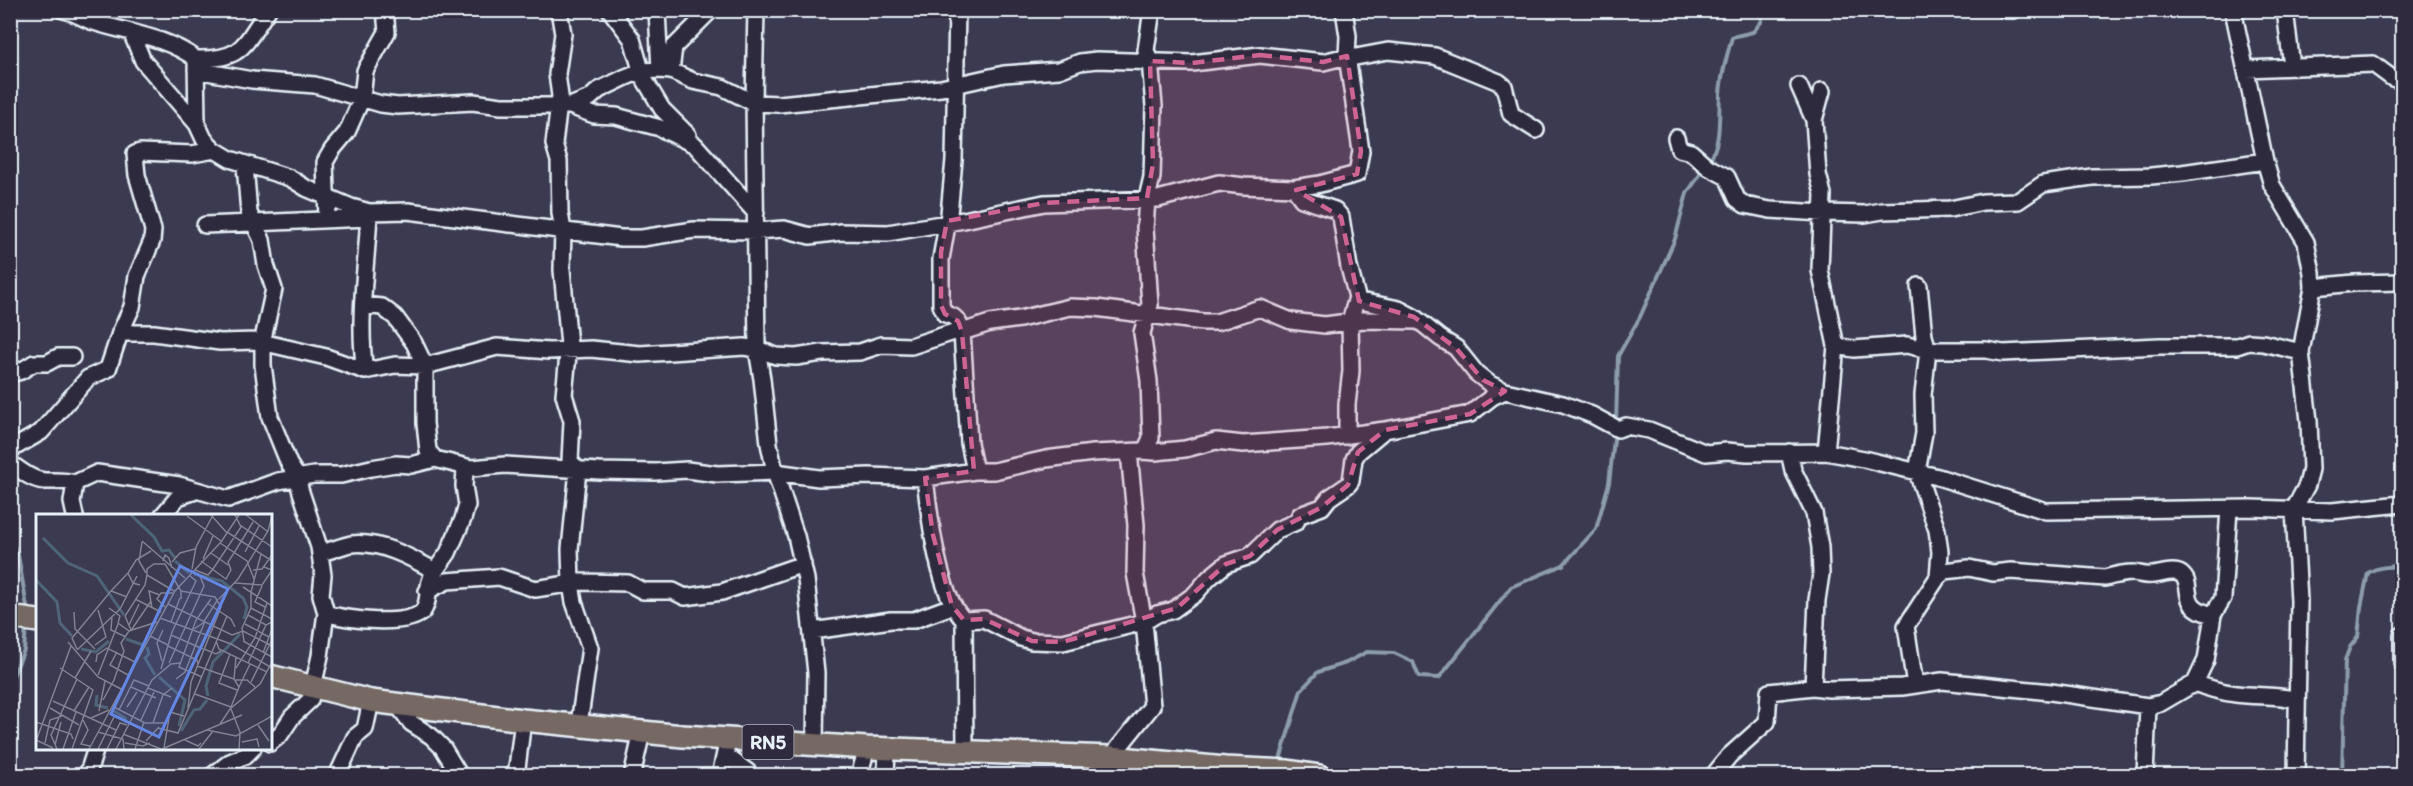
<svg xmlns="http://www.w3.org/2000/svg" width="2413" height="786" font-family="Itim,sans-serif">
  <style>
    .lines { fill: none; stroke-linecap: round; stroke-linejoin: round }
    .stream { stroke: #8c9dac; stroke-width: 4 }
    .minor-casing { stroke: #e8f1f8; stroke-width: 20 }
    .highway-casing { stroke: #e8f1f8; stroke-width: 26 }
    .minor { stroke: #2f2a3d; stroke-width: 15 }
    .highway { stroke: #766964; stroke-width: 21 }
    .marked { fill: #cf6492; fill-opacity: 0.2; stroke: #cf6492; stroke-width: 4.5; stroke-dasharray: 12 8; stroke-linejoin: round }
    .labels { text-anchor: middle; stroke-width: 5; stroke-linejoin: round; paint-order: stroke }
    .shield { fill: #2f2a3d; stroke: #b0b5c0; stroke-width: 1.5 }
    .shield-label { font-size: 20px; font-weight: bold; fill: #e8f1f8 }
    .inset-river { fill: none; stroke: #4e6579; stroke-width: 3 }
    .inset-road { fill: none; stroke: #818393; stroke-width: 1.5 }
    .view { fill: #6487e3; fill-opacity: 0.15; stroke: #6487e3; stroke-width: 3 }
    .inset-edge { fill: none; stroke: #e8f1f8; stroke-width: 3 }
  </style>
  <rect width="100%" height="100%" fill="#3c3a50"/>
  <filter id="ink" filterUnits="userSpaceOnUse"><feTurbulence type="fractalNoise" baseFrequency=".0167" numOctaves="2"/><feDisplacementMap in="SourceGraphic" scale="12" xChannelSelector="R" yChannelSelector="G"/><feConvolveMatrix kernelMatrix="1 2 1 2 8 2 1 2 1" color-interpolation-filters="sRGB"/></filter>
  <g filter="url(#ink)">
    <g class="lines">
      <!-- stream -->
      <path class="stream" d="M1708,163C1724,140 1717,110 1721,84C1723,68 1728,52 1732,37L1753,32L1762,21L1760,10
        M1616,423L1618,356L1640,317L1675,239L1687,193L1704,169
        M10,536L18,555L28,613
        M10,683L24,650L26,626
        M1279,763L1301,690L1318,672L1346,663L1367,652L1394,653L1413,662L1419,677L1439,678L1511,587L1563,565L1596,529L1609,483L1615,431
        M2342,776L2345,660L2350,647L2358,637L2361,607L2368,573C2380,565 2390,568 2402,565"/>
      <defs>
        <path id="minor" d="M63,10C75,12 84,19 94,22C128,33 167,37 196,59
          M268,10C243,45 244,60 196,59L197,124L204,139L215,150L230,159L290,178L306,188L351,207L369,212L408,211L621,238H642L694,230L757,231L784,229L810,236L841,232L888,233L964,220L1044,203L1158,199L1219,183L1244,186L1294,188L1320,184L1357,174L1361,151L1347,56L1348,36L1344,10
          M559,10L563,34L557,74L560,96L554,144L559,161L560,213L563,230L562,270L569,345L564,395L572,421L570,461L578,470L570,549L571,584L574,602L590,648L579,724
          M610,10L632,39L643,77L662,109L688,135
          M657,10L660,70
          M756,10L754,98L757,349L762,379L769,444L775,472L796,536L806,579L816,673L815,745
          M957,10L954,160L949,214L941,259V305L945,314C957,316 959,322 962,332L969,443L975,471
          M2005,10H2014
          M2233,10L2265,161L2272,185L2306,242L2312,273L2313,287L2301,352L2309,421L2311,469L2307,485L2294,509L2299,601L2296,776
          M2285,10L2292,67
          M131,32L143,61L197,124
          M2246,69L2373,64L2392,78L2402,81
          M196,70L252,80L315,85L381,104L398,106L473,102L501,106H570L594,115L616,116L660,128L695,145L756,213
          M671,71L674,47L711,10
          M1799,86L1814,120L1818,174L1823,194L1820,270L1836,346L1826,452
          M570,106L590,98L599,90L626,77L641,71L660,70L671,71L693,81L722,87L754,103L779,104L941,88L1004,74L1059,70L1080,62L1097,60L1192,63L1260,55L1323,62L1347,56L1356,57L1388,51L1435,56L1499,82L1504,86L1511,114L1536,130
          M1814,120L1822,91
          M1676,138L1679,149L1691,152L1708,167L1727,177L1737,199L1745,205L1770,210L1823,213L1865,214L1882,211L1950,209L1983,202L2018,201L2043,184L2092,177L2151,176L2182,173L2265,161
          M245,165L249,213L262,240L266,265L274,289L263,339V365L270,417L289,464L298,478L300,489L319,547L323,575L321,595L326,613
          M1294,188L1302,199L1335,210L1341,217L1349,267L1357,297L1360,301L1399,309L1414,317L1440,338L1456,348L1476,373L1490,384L1505,391L1563,404L1592,415L1618,429L1626,426L1649,430L1706,453L1727,451L1747,453L1826,452L1864,459L1938,477L2046,511L2251,508L2332,511L2402,504
          M327,219L325,162L332,150L347,132L362,98L365,71L387,32L385,10
          M205,225L368,218
          M2313,287L2354,283L2402,282
          M363,305L382,307L395,317L414,343L425,366V423L428,451L435,459
          M120,333L132,307L137,276L152,241L153,230L137,175L135,154L140,152L192,154L215,150
          M1836,346L1854,349L1907,345L1928,350H1986L2003,353L2160,346H2237L2249,342L2263,343L2301,352
          M365,371C357,319 367,265 369,212
          M10,374L21,371L34,363H47L58,357H72
          M1347,436V404L1351,371L1350,322L1357,297
          M10,450L41,432L88,378L108,369L120,333H154L220,342L257,341L326,357L365,371L395,365L425,366L497,347L549,351L591,349L640,354L744,347L757,349L776,356L796,357L822,353L860,352L881,345L911,346L954,332H962L990,323L1020,319L1070,307L1096,308L1203,322H1217L1260,308L1291,321L1325,325L1363,320L1416,321
          M1142,451L1147,447L1151,438L1149,381L1142,333L1150,305L1145,228L1147,198L1152,177L1154,106L1150,61L1146,50L1152,10
          M1789,452L1793,470L1814,513L1820,547L1821,574L1817,600L1813,687L1829,689L1902,687L1942,681L2051,692L2148,706L2161,703L2195,683C2209,689 2222,692 2236,694C2257,697 2277,694 2297,700
          M10,463C21,471 32,480 45,481C55,481 65,480 75,483
          M925,478C929,513 938,596 964,620L965,752
          M75,516L72,502L75,483L97,473L179,485L228,499L278,481L314,475H341L371,468L396,464L411,465L435,459L471,468L505,465L599,471L655,472L687,470L717,474L775,472L819,478L869,476L925,478L975,471H994L1046,459L1093,453L1142,451L1155,452L1185,449L1216,441L1243,444L1327,438L1385,430L1470,414L1492,397L1505,391
          M162,516L178,497L196,491
          M320,553C330,551 341,546 351,544C379,540 412,558 435,571L448,553L463,519L467,505L464,486L465,468
          M1938,577L1945,571L1969,568L1993,573L2011,571L2105,578C2115,575 2124,573 2134,573C2140,574 2146,576 2152,575C2160,575 2173,569 2181,574C2196,585 2176,607 2213,615
          M427,591L447,581L499,577L535,589L580,582L628,583L643,591H673L685,597L722,592L803,564
          M964,620L984,619L1021,638L1032,641L1063,642L1144,622L1157,614L1173,610L1195,594L1209,578L1226,564L1250,556L1277,530L1296,522L1300,515L1322,507L1329,498L1348,485L1351,481L1354,459L1358,452L1382,432
          M812,631L891,620H914L952,606
          M2402,635V663
          M2195,683L2206,660L2213,615L2223,598L2229,509
          M1915,685L1906,626L1938,577L1940,552L1937,530L1917,472L1924,433L1923,395L1928,350L1924,336L1919,286
          M396,703L411,723L431,736L443,748L460,776
          M270,743L280,735L292,717L310,700L320,656L326,613C344,620 409,627 423,611C431,600 425,584 435,571
          M725,755L748,772L749,776
          M1111,757L1152,706L1144,622L1135,573L1136,525L1129,452
          M87,776L96,748
          M212,776L230,762L245,756L253,748
          M337,776L355,737L365,729L371,701
          M516,776L523,720
          M632,776L642,732
          M720,776L728,739
          M859,776L867,748
          M886,776L887,749
          M1713,776L1729,756L1767,722L1769,692L1813,687
          M2145,776L2148,706"/>
        <path id="highway" d="M10,617L38,621
          M270,676L371,701L523,720L683,736L867,748L1111,757L1225,768L1288,771L1320,776"/>
      </defs>
      <!-- minor casing -->
      <use href="#minor" class="minor-casing"/>
      <!-- highway casing -->
      <use href="#highway" class="highway-casing"/>
      <!-- minor -->
      <use href="#minor" class="minor"/>
      <!-- highway -->
      <use href="#highway" class="highway"/>
    </g>
  </g>
  <!-- marked area -->
  <path class="marked" d="M1260,55L1323,62L1347,56L1361,151L1357,174L1296,190L1341,217L1359,301L1414,317L1456,348L1483,380L1505,391L1470,414L1385,430L1358,452L1348,485L1322,507L1277,530L1250,556L1226,564L1177,608L1063,642L1032,641L984,619L964,620L952,606L933,535L925,478L974,471L962,332L958,321L945,314L941,305V252L947,221L1044,203L1147,198L1153,164L1150,61L1192,63Z"/>
  <g class="labels">
    <!-- shield labels -->
    <rect class="shield" x="742.5" y="725" width="51" height="34" rx="4.5"/>
    <g class="shield-label">
      <text x="768" y="749">RN5</text>
    </g>
  </g>
  <!-- overview -->
  <g transform="translate(36 514)">
    <rect width="236" height="236" fill="#3c3a50"/>
    <path class="inset-river" d="M95,1L118,23L126,37L133,36L139,44M7,24L32,49L61,62L88,101M139,47L153,59M158,60L186,67L207,84L211,93L208,105M0,66L21,88L24,109L36,122M90,125L107,131M111,133L113,140L109,144L119,161M45,135L60,138L73,127M123,163L149,186L143,212M61,181L60,191L72,194M172,182L170,172L177,148L204,120M78,197L89,204L90,209M145,217L158,196L164,195L171,186"/>
    <path class="inset-road" d="M175,1L191,19M210,1L231,17M151,2L185,27M204,11L236,33M191,18L236,47M106,27L149,64M106,28L103,47L110,59M184,29L211,47L218,65M209,38L223,12M175,39L192,51M198,39L217,8M167,45L177,22M127,47L129,41L133,44L136,54M165,47L190,65L195,56L192,48L198,39M136,48L144,39L159,35M156,55L160,33L177,1M159,56L172,61L177,55L205,13L199,1M217,56L226,55L236,41M111,61V55L118,50H129L145,77V85M199,69L226,71L236,56L228,53M104,71L97,69L92,59L100,46L115,37M226,72L219,88L229,93M207,73L236,92M145,77L179,83L185,93L155,168L152,194M215,78L225,40M91,83L75,77L92,59M99,85L125,98M183,85L202,65L232,17L236,2M171,89L195,105L199,113M132,90L196,121L207,117L236,132M129,93L121,85L125,79H137M73,94L84,102L82,109L93,117M116,94L113,77L124,81M215,94L236,105M38,98L39,115L59,135M212,101L230,111L236,108M76,102L75,116L90,123M124,104L195,130L236,154M135,108L144,84M209,110L233,123M93,111L103,90M96,115L115,87M158,115L167,109L182,85M95,116L89,102L109,71L111,61L138,77M135,121L167,135M114,122L132,131M180,127L183,135L231,158M207,127L236,143M208,127L206,114L215,94V78M32,128L62,163L85,175M59,131L70,123L62,96M132,132L161,146L162,150M41,135L36,124L75,77M168,135L180,140L185,137M41,136L84,95L101,62M81,138L74,151L92,161M227,139L236,115M194,140L183,169L201,176M126,147L121,129L127,116M60,148L61,141L71,134L99,148M133,149L168,72L164,62M212,149L230,111M161,152L198,165M24,154L57,176L36,235M200,154L219,124L231,89M125,155L136,118L160,67L153,61M62,161L82,110M166,163L143,153L160,106L175,85M39,164L55,137M140,165L149,158L169,107M199,166H211L219,173M215,168L236,126M95,173L120,184M203,173L214,150M112,174L135,183M159,180L195,193M67,186L78,166L88,137L85,129L93,117L121,108M17,187L80,216M76,192L109,209H131M91,193L101,178M195,193L203,173L198,165L200,143M14,194L43,211M195,195L204,218L203,235M83,196L98,166L113,172M38,197L53,173M63,197L69,167M55,204L73,196M47,206L52,216L45,230L54,232M105,206L118,178M0,208L35,220L37,225M117,209L127,181L136,174M184,210L194,195L224,170L236,148M222,211L233,227M122,214L142,219L191,102M171,216L200,222L236,202M62,218L87,225L88,235M87,220L125,235M0,226L17,234M149,226L162,232L165,229M0,227L35,132M110,227L123,213M206,228L221,225L223,233M9,229L14,206L26,202M89,229L107,232L114,229M19,231L25,208M128,234L134,198L148,202M21,235L15,221L41,165M27,235L40,198M53,235L139,77L185,28L203,1M62,235L78,203M71,235L84,209L91,211M80,235L116,166L135,150L144,149M99,235L108,208M126,235L206,201M163,235L177,217"/>
    <path class="view" d="M144,52L192,75L123,223L75,200Z"/>
    <rect width="236" height="236" class="inset-edge"/>
  </g>
  <!-- margin -->
  <rect width="2413" height="786" fill="none" stroke="#2f2a3d" stroke-width="36"/>
  <rect x="18" y="18" width="2377" height="750" fill="none" stroke="#e8f1f8" stroke-width="2" filter="url(#ink)"/>
</svg>
